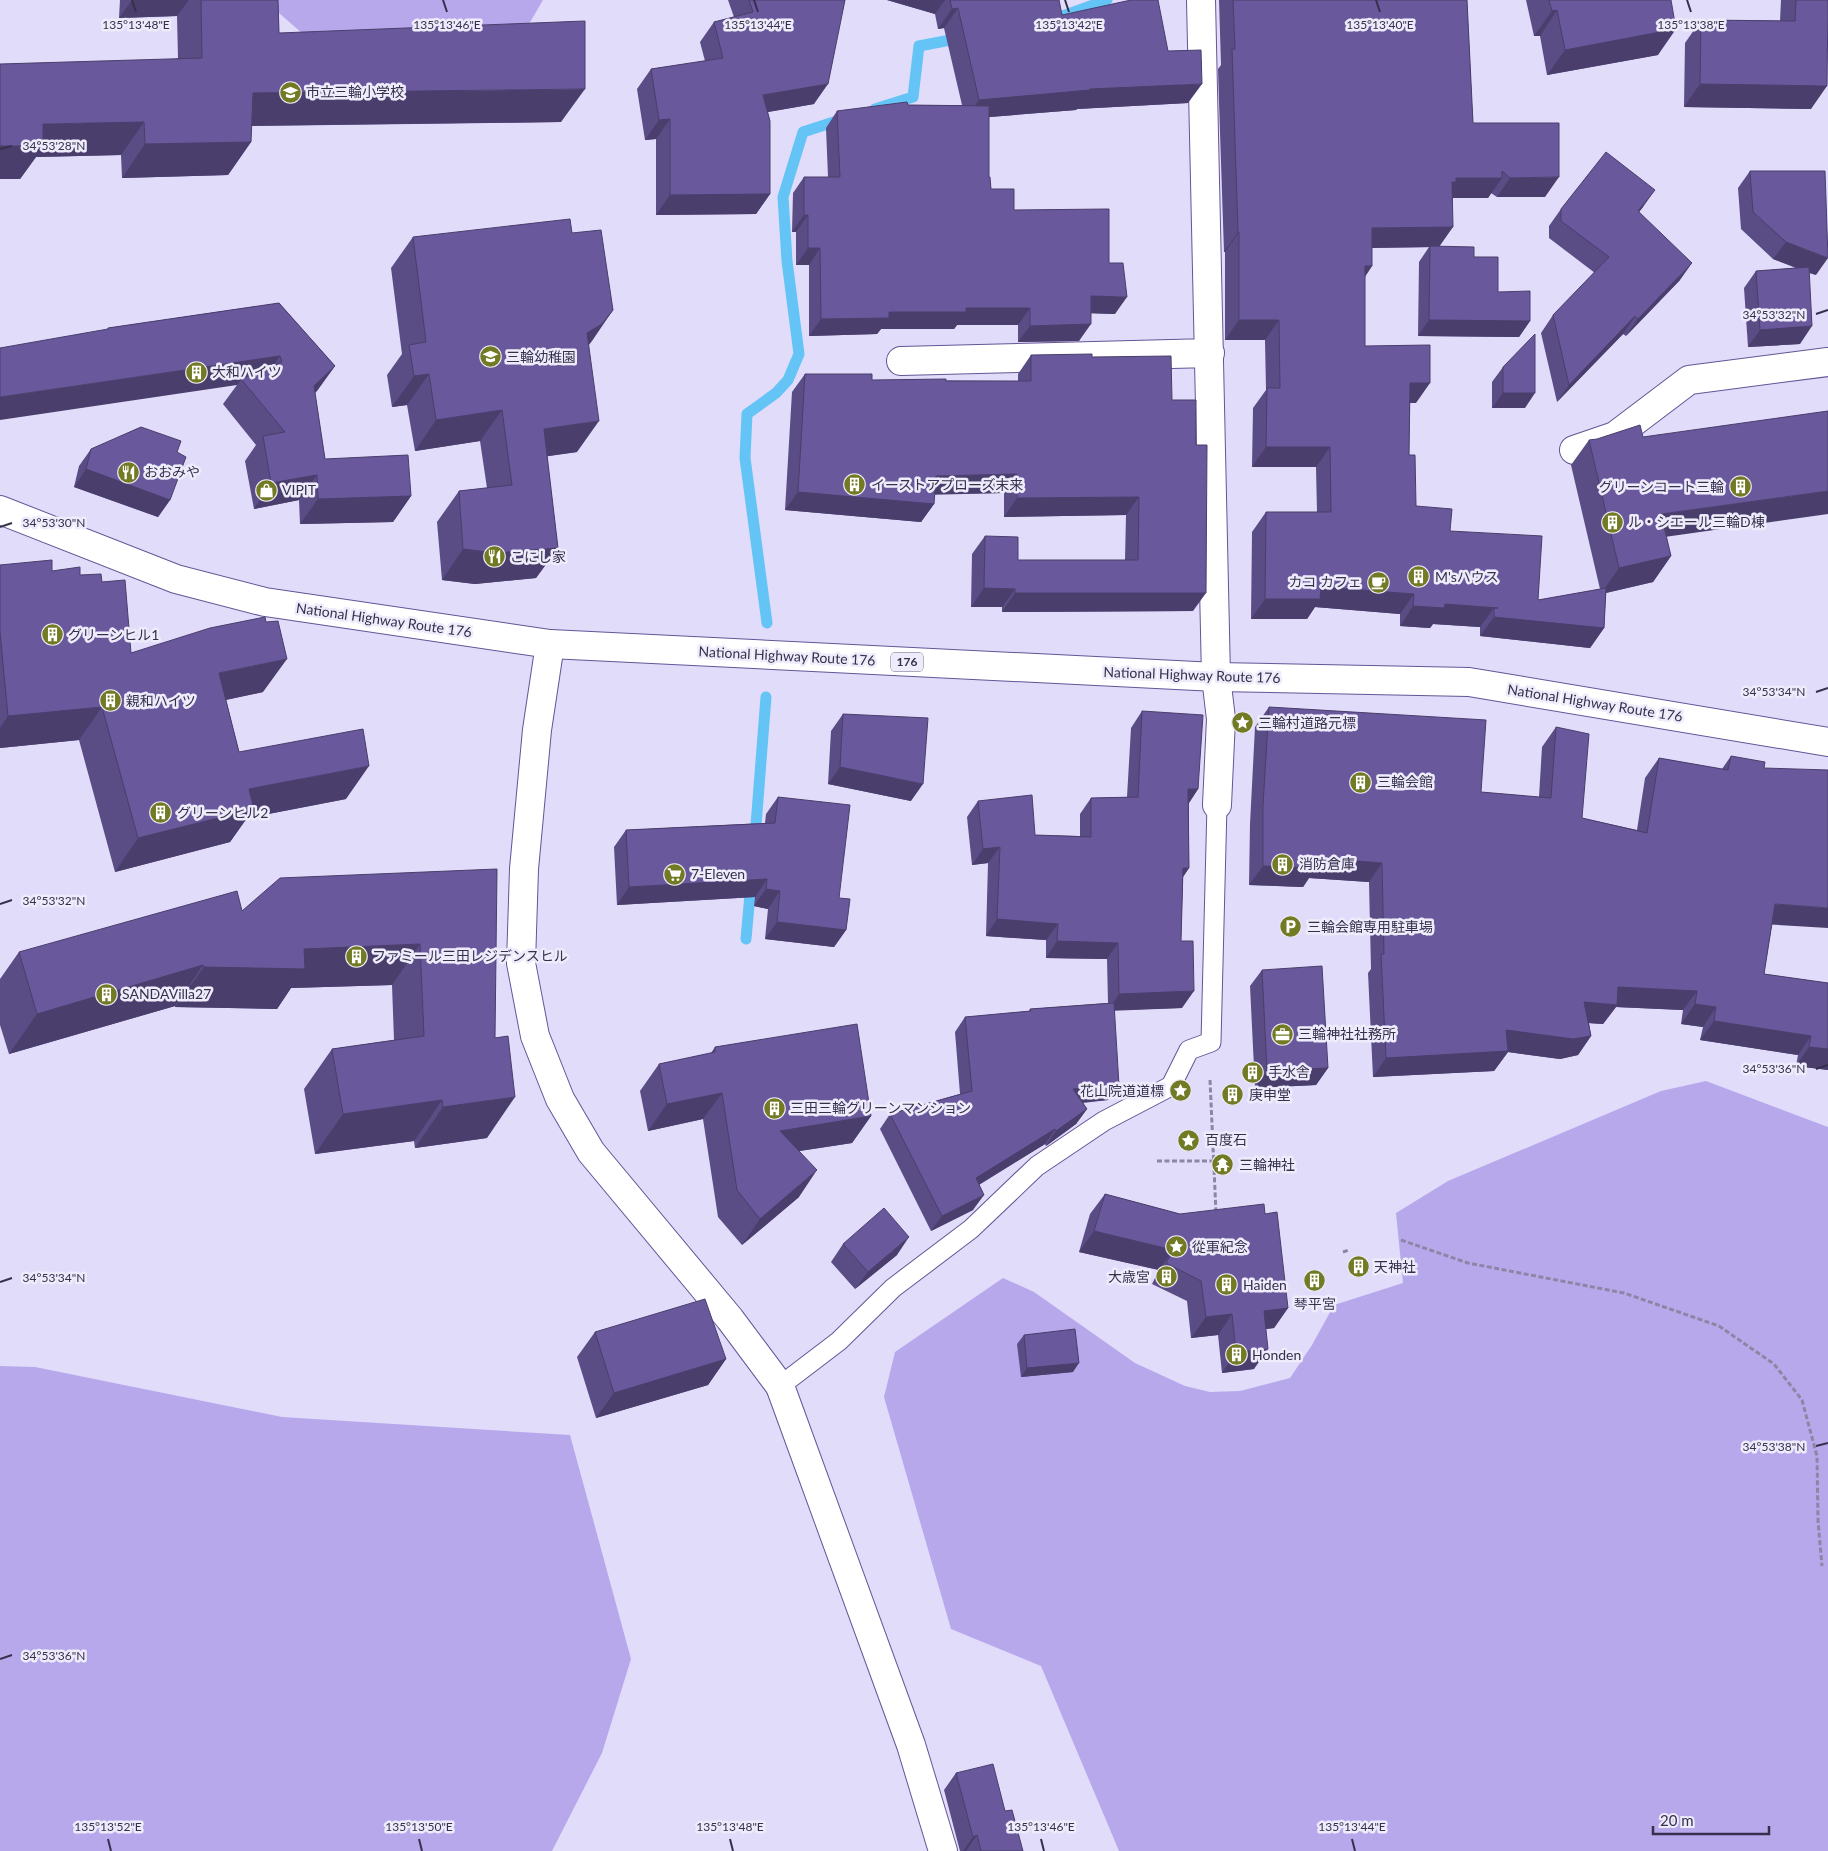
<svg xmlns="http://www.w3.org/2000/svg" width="1828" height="1851" font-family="Lato,'Noto Sans JP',sans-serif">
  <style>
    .green { fill: #b7a8ec }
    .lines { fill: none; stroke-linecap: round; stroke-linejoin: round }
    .stream { stroke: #64c4f6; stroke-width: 11 }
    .lane-casing { stroke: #655496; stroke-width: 21 }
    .street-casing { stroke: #655496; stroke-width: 30 }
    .secondary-casing { stroke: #655496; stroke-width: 30 }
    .highway-casing { stroke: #655496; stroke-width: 30 }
    .path { stroke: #8c86a4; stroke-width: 3; stroke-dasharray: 5 2.5; stroke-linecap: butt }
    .lane { stroke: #fff; stroke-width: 19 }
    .street { stroke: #fff; stroke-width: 28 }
    .secondary { stroke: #fff; stroke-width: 28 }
    .highway { stroke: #fff; stroke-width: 28 }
    .wall { fill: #5a4c85 }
    .shaded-wall { fill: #4a3e6c }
    .building { fill: #69589b; stroke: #4a3e6c }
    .ticks { fill: none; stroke: #36304d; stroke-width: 2 }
    .labels { text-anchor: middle; stroke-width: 5; stroke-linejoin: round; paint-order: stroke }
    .shield { fill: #eeebfb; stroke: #6d6881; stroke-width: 1 }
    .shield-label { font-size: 12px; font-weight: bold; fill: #36304d }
    .poi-label { font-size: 14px; fill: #36304d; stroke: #eeebfb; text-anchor: start }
    .street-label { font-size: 14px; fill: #36304d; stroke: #eeebfb }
    .ticks-label { font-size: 12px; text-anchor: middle; fill: #36304d; stroke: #eeebfb; stroke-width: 5; stroke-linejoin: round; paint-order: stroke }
  </style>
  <rect width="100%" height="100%" fill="#e1dcfa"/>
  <!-- green -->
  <path class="green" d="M271,0H543L522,36L311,41L271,6Z
    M1706,1081L1828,1127V1851H1119L1041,1666L951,1629L884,1397L895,1352L1003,1278L1034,1292L1135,1363L1185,1386L1210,1392L1240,1391L1290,1378L1312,1345L1334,1305L1403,1283L1396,1213L1448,1181L1661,1091Z
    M0,1366L35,1367L282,1417L570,1435L631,1659L602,1753L552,1851H0Z"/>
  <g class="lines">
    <!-- stream -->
    <path class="stream" d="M1060,17L1107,0
      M875,109L913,97L919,46L961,38
      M767,623L745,458L747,414L776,393L788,380L799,354L787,261L783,197L803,132L843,119
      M755,838L766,697
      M746,939L751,883"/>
    <defs>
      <path id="lane" d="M780,1386L839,1341L893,1288L971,1229L1037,1166L1104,1121L1171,1086L1189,1050L1211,1042L1217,805"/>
      <path id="street" d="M1201,0L1216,677L1221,719L1217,805
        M901,361L1210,353
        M1574,450L1615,436L1689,380L1828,362
        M780,1386L911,1745L943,1851"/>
      <path id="secondary" d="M550,644L537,730L524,869L521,963L535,1036L560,1099L591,1152L730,1319L780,1386"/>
      <path id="highway" d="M0,510L176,579L265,602L550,644L1216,677L1469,682L1828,742"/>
    </defs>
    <!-- lane casing -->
    <use href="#lane" class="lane-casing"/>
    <!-- street casing -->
    <use href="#street" class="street-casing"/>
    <!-- secondary casing -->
    <use href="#secondary" class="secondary-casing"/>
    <!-- highway casing -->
    <use href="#highway" class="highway-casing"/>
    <!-- path -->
    <path class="path" d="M1210,1080L1216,1213
      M1157,1161H1214
      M1401,1240L1468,1263L1624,1293L1719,1326L1774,1364L1802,1400L1817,1456L1818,1521L1822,1566
      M1343,1252L1349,1250"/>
    <!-- lane -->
    <use href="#lane" class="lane"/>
    <!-- street -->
    <use href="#street" class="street"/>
    <!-- secondary -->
    <use href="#secondary" class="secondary"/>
    <!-- highway -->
    <use href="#highway" class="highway"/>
  </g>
  <!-- wall -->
  <path class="wall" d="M120,0H278L279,33L561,122L251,126V142L228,175L122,178L121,155L36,157L20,179H0L178,58L177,16L119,18Z
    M728,0H845L814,104L768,112L770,194L756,214L656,215V139L645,140L637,89L651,69L705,61L700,42L714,22L734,17Z
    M887,0H1059L1062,15L1168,51L1188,103L1077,109L1076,110L989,117V177L991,189L1014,210L1109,263L1115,314L1091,313L1079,341L1018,342V325H957L954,329H881L877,334L809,336V265H796V232H792L793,193L804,177H828L826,128L837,111L908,105H962L944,28L938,29L935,14Z
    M1219,0H1467L1473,123L1545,197H1497L1491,193L1488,198H1453L1439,246L1474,257L1498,292L1530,321L1519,337L1418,336L1419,262L1429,247L1372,248V266L1365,277V346L1416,403H1410L1409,455L1416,506L1450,531L1538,600L1600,589L1571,465L1589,440L1666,537L1671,556L1653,582L1606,593L1604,628L1590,648L1480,636V627L1433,624L1430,628L1400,626V614L1315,607L1307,619H1251L1252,532L1266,512H1317L1316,467H1252L1253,408L1266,390L1265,340H1225V252H1224L1219,102L1218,69L1221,65Z
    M1526,0H1671L1658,55L1547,75L1540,36H1534Z
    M1781,0H1828L1811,109L1684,107L1685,43L1701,20L1780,21Z
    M1750,171L1816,275L1809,273L1800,344L1748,347L1744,288L1756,271L1796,268L1773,259L1741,229L1738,188Z
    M1643,207L1639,212L1680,280L1626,336L1623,334L1557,402L1541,333L1553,315L1595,273L1549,238V226L1561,209Z
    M572,233L613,310L588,345L577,452L547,456L558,548L536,578L475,584L442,580L437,522L459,491L487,488L480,441L415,451L407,405L392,407L387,375L402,354L391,268L413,237Z
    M279,303L335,366L315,393L325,459L411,496L393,522L300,524L299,500L254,509L245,461L256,445L223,404L237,385L107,330L108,328Z
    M1031,355L1092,357L1172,400L1193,611L1002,612V607H971L972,554L985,536L1018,560H1125L1126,515L1004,517V493L934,494V504L921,522L785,510L792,392L805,374L872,380L1018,381V374Z
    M1503,367L1525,408H1492V382Z
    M91,449L177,452L170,500L158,517L74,487L79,466Z
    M0,565L80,575L102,582L131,653L263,692L226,700L239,752L346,799L247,818L230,842L115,872L79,740L0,748Z
    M1269,707L1481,792L1539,797L1542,747L1556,727L1582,818L1637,830L1645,778L1659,758L1722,769L1731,756L1764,768L1772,924L1764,974L1828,983V1070L1796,1066L1798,1055L1700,1040L1703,1027L1681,1024L1683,1010L1616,1007L1603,1024L1589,1023L1591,1036L1578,1055L1560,1059L1508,1052L1494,1071L1373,1077L1368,973L1371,969L1369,882L1309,878L1303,887L1249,885L1250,824L1255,727Z
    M1142,711L1198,789L1189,803V868L1183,877L1181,941L1182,1008L1114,1010L1108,1100L1083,1103L1087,1109L1076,1124L1046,1146L1045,1144L979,1185L973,1210L931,1231L880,1129L890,1114L960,1094L955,1032L965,1017L1029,1011L1030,1009L1108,1003L1107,959L1046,958V940L986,936L988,863L972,865L967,817L978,801L1035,835L1080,836V814L1091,798L1127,797L1131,728Z
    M843,714L911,801L828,784L831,731Z
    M778,797L839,898L846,930L834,947L765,939L768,909L754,906L755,897L617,905L614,847L626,830L765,823L766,814Z
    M497,869L487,1138L415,1148L414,1141L315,1154L304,1089L332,1049L394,1040L392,985L291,988L277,1009L175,1007V1006L9,1054L0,1025V979L19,952L242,911Z
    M1262,970L1328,1068L1316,1085L1255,1088L1250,986Z
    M715,1047L871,1116L852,1143L799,1151V1197L742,1245L718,1217L703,1119L648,1131L640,1091L659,1064L711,1053Z
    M1105,1194L1180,1214H1265L1288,1308L1274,1328L1266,1329L1254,1369L1222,1373L1218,1335L1191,1338L1187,1301L1152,1284L1159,1270L1079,1252L1090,1214Z
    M843,1244L897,1255L855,1289L831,1262Z
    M595,1332L726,1359L708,1385L596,1418L577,1357Z
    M1024,1335L1073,1372L1021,1377L1017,1344Z
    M956,1773L1005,1811L1023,1851H960L944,1790Z"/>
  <!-- shaded-wall -->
  <path class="shaded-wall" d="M132,0H189L177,16L119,18Z
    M887,0H945L935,14Z
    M958,8L944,28L938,29L952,9Z
    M1557,10L1540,36H1534L1552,11Z
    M1676,29L1658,55L1547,75L1565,50Z
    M828,84L814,104L750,115L763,95Z
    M1202,84L1188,103L1077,109L1076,110L965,119L979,100L1090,89Z
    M1700,84L1827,86L1811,109L1684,107Z
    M585,89L561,122L229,126L253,93Z
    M670,119L656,139L645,140L659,120Z
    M144,122L121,155L36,157L20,179H0V146L43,124Z
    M251,142L228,175L122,178L145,144Z
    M1559,177L1545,197H1497L1510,178Z
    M1456,178H1502L1488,198H1445L1438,202Z
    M1655,190L1643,207L1626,228L1638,211Z
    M770,194L756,214L656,215L670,195Z
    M804,215H808L796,232H792Z
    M1453,227L1439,247L1358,248L1372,228Z
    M1238,232H1239L1225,252H1224Z
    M1786,242L1828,258L1816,275L1773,259Z
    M808,248H820L809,265H796Z
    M1692,263L1680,280L1626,336L1638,319Z
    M1365,266H1372L1358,286Z
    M1091,296L1127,297L1115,314L1079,313Z
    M966,308H1030L1018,325H957L954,329H881L877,334L809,336L821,319L889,312Z
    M613,310L592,341L581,355L587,333Z
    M1635,316L1623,334L1557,402L1569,385Z
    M1239,320H1279L1265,340H1225Z
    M1429,320L1530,321L1519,337L1418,336Z
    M1091,324L1079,341L1018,342L1030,326Z
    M1812,326L1800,344L1748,347L1760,330Z
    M280,356L262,381L241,379L237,385L0,420V397Z
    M335,366L317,391L296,411L314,386Z
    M429,374L407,405L392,407L414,376Z
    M1410,383H1430L1416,403H1396Z
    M1503,393H1535L1525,408H1492Z
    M502,410L480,441L415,451L436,420Z
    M599,421L577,452L522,460L544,429Z
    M1266,447H1330L1316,467H1252Z
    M86,469L170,500L158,517L74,487Z
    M1017,474L1004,493L923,495L936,476Z
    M317,475L299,500L254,509L271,483Z
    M1828,491V514L1643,540L1661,514Z
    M798,492L934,504L921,522L785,510Z
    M411,496L393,522L300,524L318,499Z
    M1139,497L1126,515L1004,517L1017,498Z
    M558,548L536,578L475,584L442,580L463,549Z
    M1671,556L1653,582L1601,594L1619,568Z
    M1321,587L1414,594L1400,614L1315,607L1307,619H1251L1265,599Z
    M984,588L1015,589L1002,607H971Z
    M1015,593H1206L1193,611L1002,612Z
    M1445,604L1498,608H1494L1480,627L1433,624L1430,628L1400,626L1413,606Z
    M1494,617L1604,628L1590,648L1480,636Z
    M287,659L263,692L196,706L219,673Z
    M102,707L79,740L0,748V728L8,716Z
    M369,766L346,799L247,818L230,842L115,872L138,838L249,789Z
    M840,767L923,784L911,801L828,784Z
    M1188,789H1198L1187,806Z
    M1000,847L988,863L972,865L983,849Z
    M1317,858L1382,863L1369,882L1309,878L1303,887L1249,885L1263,866Z
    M1183,868H1189L1178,884Z
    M767,879L755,897L617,905L629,887Z
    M766,889L780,891L768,909L754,906Z
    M1775,904L1828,908V928L1762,924Z
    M997,919L1058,924L1046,940L986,936Z
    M777,922L846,930L834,947L765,939Z
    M1057,941L1118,943L1107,959L1046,958Z
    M420,944L392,985L291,988L277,1009L175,1007L204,967L304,949Z
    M203,965L175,1006L9,1054L37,1014Z
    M1618,987L1697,991L1683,1010L1616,1007L1603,1024L1571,1022L1584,1002Z
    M1194,991L1182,1008L1108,1011L1119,994Z
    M1695,1004L1716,1007L1703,1027L1681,1024Z
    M1714,1021L1811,1036L1798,1055L1700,1040Z
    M1506,1030L1591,1036L1578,1055L1560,1059L1508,1052L1494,1071L1373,1077L1386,1058Z
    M1809,1047L1828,1049V1070L1796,1066Z
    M1328,1068L1316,1085L1255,1088L1267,1071Z
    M1119,1085L1108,1100L1062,1104L1073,1089Z
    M722,1093L703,1119L648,1131L667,1104Z
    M515,1097L487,1138L415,1148L443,1107Z
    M442,1100L414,1141L315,1154L343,1114Z
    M1087,1109L1076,1124L1046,1146L1056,1131Z
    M871,1116L852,1143L761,1157L780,1131Z
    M1055,1129L1045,1144L965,1193L976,1178Z
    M817,1170L799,1197L742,1245L760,1219Z
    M984,1195L973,1210L931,1231L942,1216Z
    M1094,1231L1173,1250L1159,1270L1079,1252Z
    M909,1237L897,1255L855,1289L868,1272Z
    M1288,1308L1274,1328L1249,1331L1264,1311Z
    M1232,1314L1218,1335L1191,1338L1206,1317Z
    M1268,1349L1254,1369L1222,1373L1236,1352Z
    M726,1359L708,1385L596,1418L614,1393Z
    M1079,1363L1073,1372L1021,1377L1027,1368Z
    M977,1835L966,1851H963L973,1837Z"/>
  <!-- building -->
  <path class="building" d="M201,0H278L279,33L585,21V89L253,93L251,142L145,144L144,122L43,124V146H0V64L202,58Z
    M749,0H845L828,84L763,95L770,121V194L670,195V119L659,120L651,69L723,58L714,22L753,12Z
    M950,0H1059L1062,15L1131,0H1158L1168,51L1201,50L1202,84L1090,89V90L979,100L958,8L952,9Z
    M1233,0H1467L1473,123H1559V177L1510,178L1502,171V178H1456V182H1452L1453,227L1372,228V266H1365V346L1430,345V383H1410L1409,455H1415L1416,506L1452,509L1450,531L1542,536L1538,600L1606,588L1604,628L1494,617V608H1498L1445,604L1444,608L1413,606L1414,594L1321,587L1320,599H1265L1266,512H1331L1330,447H1266L1267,388H1280L1279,320H1239V232H1238L1232,49H1235Z
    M1549,0H1671L1676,29L1565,50L1557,10L1552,11Z
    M1796,0H1828L1827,86L1700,84L1701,20L1795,21Z
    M907,102L908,105L989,106V177H990L991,189H1014V210L1109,209V263H1123L1127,297L1091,296V324L1030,326V308H966V312H889V318L821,319L820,248H808V215H804V177H840L837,111Z
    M1606,152L1655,190L1638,211L1692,263L1638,319L1635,316L1569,385L1553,315L1609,257L1561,221V209Z
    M1750,171H1825L1828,258L1786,242L1753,212Z
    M570,219L572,233L601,230L613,310L602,324L587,333L599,421L544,429L558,548L496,553L463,549L459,491L512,485L502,410L436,420L429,374L414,376L409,345L426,342L413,237Z
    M1430,246L1474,247V257H1498V292L1530,291V321L1429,320Z
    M1809,267L1812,326L1760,330L1756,271Z
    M279,303L335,366L314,386L325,459L408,455L411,496L318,499L317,475L271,483L263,436L285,432L241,379L282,362L280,356L0,397V348L108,329V328Z
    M1535,334V393H1503V367Z
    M1092,354V357L1171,356L1172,400H1196V445H1207L1206,593H1015V589L984,588L985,536L1018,537V560H1138L1139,497L1017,498V474L936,476L934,504L798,492L805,374H872V380L946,379V381H1031V355Z
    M1828,411V491L1661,514L1671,556L1619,568L1589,440L1597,439L1640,425L1643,437Z
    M141,427L181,441L177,452L186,457L170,500L86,469L91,449Z
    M52,560V571L80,567V575L101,574L102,582L125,580L131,653L210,628L265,617L266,622L278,621L287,659L219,673L239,752L363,729L369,766L249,789L254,809L138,838L102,707L8,716L0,632V565Z
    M1269,707L1486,720L1481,792L1551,798L1556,727L1589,734L1582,818L1647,833L1659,758L1728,770L1731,756L1765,762L1764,768L1828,770V908L1775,904L1764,974L1828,983V1049L1809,1047L1811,1036L1714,1021L1716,1007L1695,1004L1697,991L1618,987L1617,1005L1584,1002L1591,1036L1573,1039L1506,1030L1508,1051L1386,1058L1381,954H1384L1382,863L1317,858L1316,868L1263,866V805Z
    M1142,711L1203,715L1198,789H1188L1189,868H1183L1181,941H1193L1194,991L1119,994L1118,943L1057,941L1058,924L997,919L1000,847L983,849L978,801L1032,795L1035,835L1091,837V798L1138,797Z
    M843,714L928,718L923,784L840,767Z
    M778,797L850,805L839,898L850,899L846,930L777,922L780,891L766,889L767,879L629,887L626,830L775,823Z
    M497,869L495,1038L508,1036L515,1097L443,1107L442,1100L343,1114L332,1049L424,1036L420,944L304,949L305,969L204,967L203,965L37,1014L19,952L237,891L242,911L280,878Z
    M1322,966L1328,1068L1267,1071L1262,970Z
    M1114,1003L1119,1085L1073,1089L1087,1109L1056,1131L1055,1129L976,1178L984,1195L942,1216L890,1114L972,1091L965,1017L1031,1011L1030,1009Z
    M857,1024L871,1116L780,1131L817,1170L760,1219L737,1190L722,1093L667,1104L659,1064L715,1052V1047Z
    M1105,1194L1180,1214L1264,1204L1265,1214L1277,1212L1288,1308L1264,1311L1268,1349L1236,1352L1232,1314L1206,1317L1201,1281L1166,1263L1173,1250L1094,1231Z
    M884,1208L909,1237L868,1272L843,1244Z
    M705,1299L726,1359L614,1393L595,1332Z
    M1075,1329L1079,1363L1027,1368L1024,1335Z
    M993,1764L1005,1811L1012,1810L1023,1851H981L977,1835L973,1837L956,1773Z"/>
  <!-- ticks -->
  <path class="ticks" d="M132,0L136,12M443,0L447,12M754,0L758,12M1065,0L1069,12M1376,0L1380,12M1687,0L1691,12M0,149L12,146M1816,314L1828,310M0,527L12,523M1816,692L1828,688M0,904L12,900M1816,1069L1828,1065M0,1282L12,1278M1816,1446L1828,1443M0,1659L12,1655M108,1839L111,1851M419,1839L422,1851M730,1839L733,1851M1041,1839L1044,1851M1352,1839L1355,1851"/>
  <!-- icons -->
  <defs>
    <symbol id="school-disc" viewBox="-11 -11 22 22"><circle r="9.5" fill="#727a24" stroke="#eeebfb"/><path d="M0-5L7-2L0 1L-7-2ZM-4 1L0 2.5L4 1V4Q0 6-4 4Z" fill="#fff"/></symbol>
    <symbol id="building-disc" viewBox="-11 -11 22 22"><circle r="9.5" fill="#727a24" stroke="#eeebfb"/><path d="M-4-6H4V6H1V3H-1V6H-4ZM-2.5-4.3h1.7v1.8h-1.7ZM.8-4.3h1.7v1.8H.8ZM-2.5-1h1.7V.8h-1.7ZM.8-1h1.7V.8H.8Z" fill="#fff"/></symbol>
    <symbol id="restaurant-disc" viewBox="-11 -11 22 22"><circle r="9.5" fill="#727a24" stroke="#eeebfb"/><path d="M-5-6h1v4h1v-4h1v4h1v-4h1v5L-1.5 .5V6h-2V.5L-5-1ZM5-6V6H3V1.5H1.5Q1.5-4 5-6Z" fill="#fff"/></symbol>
    <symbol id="shop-disc" viewBox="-11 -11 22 22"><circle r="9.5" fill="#727a24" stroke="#eeebfb"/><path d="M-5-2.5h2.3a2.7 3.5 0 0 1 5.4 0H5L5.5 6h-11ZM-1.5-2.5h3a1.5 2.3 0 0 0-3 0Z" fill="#fff"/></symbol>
    <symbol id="cafe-disc" viewBox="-11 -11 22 22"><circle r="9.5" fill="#727a24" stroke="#eeebfb"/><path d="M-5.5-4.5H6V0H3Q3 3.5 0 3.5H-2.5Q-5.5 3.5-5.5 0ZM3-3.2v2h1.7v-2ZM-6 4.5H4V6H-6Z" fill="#fff"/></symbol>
    <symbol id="sight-disc" viewBox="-11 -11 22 22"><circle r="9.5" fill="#727a24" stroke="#eeebfb"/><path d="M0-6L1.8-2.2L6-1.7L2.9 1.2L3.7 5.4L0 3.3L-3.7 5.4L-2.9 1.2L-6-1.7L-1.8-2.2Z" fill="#fff"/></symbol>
    <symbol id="supermarket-disc" viewBox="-11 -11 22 22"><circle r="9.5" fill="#727a24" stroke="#eeebfb"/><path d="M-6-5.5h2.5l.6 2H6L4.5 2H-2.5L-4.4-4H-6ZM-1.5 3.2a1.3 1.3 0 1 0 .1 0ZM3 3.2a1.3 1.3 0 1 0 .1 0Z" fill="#fff"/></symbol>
    <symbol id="parking-disc" viewBox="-11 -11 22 22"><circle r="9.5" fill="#727a24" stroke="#eeebfb"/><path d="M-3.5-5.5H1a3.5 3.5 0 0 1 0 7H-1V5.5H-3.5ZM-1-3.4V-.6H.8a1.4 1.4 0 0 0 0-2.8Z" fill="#fff"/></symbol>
    <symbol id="office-disc" viewBox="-11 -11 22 22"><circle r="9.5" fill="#727a24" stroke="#eeebfb"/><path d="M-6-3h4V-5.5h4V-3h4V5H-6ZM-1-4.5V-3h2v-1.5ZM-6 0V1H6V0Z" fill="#fff"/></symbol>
    <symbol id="temple-disc" viewBox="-11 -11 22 22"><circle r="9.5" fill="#727a24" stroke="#eeebfb"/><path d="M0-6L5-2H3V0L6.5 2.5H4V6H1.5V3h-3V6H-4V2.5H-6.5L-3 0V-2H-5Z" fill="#fff"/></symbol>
  </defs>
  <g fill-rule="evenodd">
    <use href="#school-disc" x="278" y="80" width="25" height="25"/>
    <use href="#school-disc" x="478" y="344" width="25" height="25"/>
    <use href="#building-disc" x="184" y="360" width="25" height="25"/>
    <use href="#restaurant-disc" x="116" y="460" width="25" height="25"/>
    <use href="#building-disc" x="842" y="472" width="25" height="25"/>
    <use href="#building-disc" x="1728" y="474" width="25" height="25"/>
    <use href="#shop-disc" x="254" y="478" width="25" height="25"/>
    <use href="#building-disc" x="1600" y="510" width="25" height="25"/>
    <use href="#restaurant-disc" x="482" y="544" width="25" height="25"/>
    <use href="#building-disc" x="1406" y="564" width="25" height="25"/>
    <use href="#cafe-disc" x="1366" y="570" width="25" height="25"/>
    <use href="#building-disc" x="40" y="622" width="25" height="25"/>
    <use href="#building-disc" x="98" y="688" width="25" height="25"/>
    <use href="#sight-disc" x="1230" y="710" width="25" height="25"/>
    <use href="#building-disc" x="1348" y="770" width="25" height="25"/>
    <use href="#building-disc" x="148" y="800" width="25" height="25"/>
    <use href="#building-disc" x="1270" y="852" width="25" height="25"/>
    <use href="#supermarket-disc" x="662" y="862" width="25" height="25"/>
    <use href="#parking-disc" x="1278" y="914" width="25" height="25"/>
    <use href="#building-disc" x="344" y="944" width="25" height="25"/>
    <use href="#building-disc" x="94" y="982" width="25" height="25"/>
    <use href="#office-disc" x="1270" y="1022" width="25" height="25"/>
    <use href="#building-disc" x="1240" y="1060" width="25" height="25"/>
    <use href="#sight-disc" x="1168" y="1078" width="25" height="25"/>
    <use href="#building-disc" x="1220" y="1082" width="25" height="25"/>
    <use href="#building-disc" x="762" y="1096" width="25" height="25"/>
    <use href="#sight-disc" x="1176" y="1128" width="25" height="25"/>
    <use href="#temple-disc" x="1210" y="1152" width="25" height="25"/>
    <use href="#sight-disc" x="1164" y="1234" width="25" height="25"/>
    <use href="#building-disc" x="1346" y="1254" width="25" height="25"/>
    <use href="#building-disc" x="1154" y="1264" width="25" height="25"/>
    <use href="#building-disc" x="1302" y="1268" width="25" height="25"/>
    <use href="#building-disc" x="1214" y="1272" width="25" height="25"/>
    <use href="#building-disc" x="1224" y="1342" width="25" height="25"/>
  </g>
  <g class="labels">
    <!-- shield labels -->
    <rect class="shield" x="891" y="652.5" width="32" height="19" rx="4"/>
    <g class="shield-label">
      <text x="907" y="666">176</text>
    </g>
    <!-- poi labels -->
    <g class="poi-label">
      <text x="306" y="97">市立三輪小学校</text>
      <text x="506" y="362">三輪幼稚園</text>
      <text x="212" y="377">大和ハイツ</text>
      <text x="144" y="477">おおみや</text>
      <text x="871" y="490">イーストアプローズ末来</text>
      <text x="1724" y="492" text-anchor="end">グリーンコート三輪</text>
      <text x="282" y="495">VIPIT</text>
      <text x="1628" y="527">ル・シエール三輪D棟</text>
      <text x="510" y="562">こにし家</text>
      <text x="1435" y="582">M'sハウス</text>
      <text x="1362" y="587" text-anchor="end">カコ カフェ</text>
      <text x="68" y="640">グリーンヒル1</text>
      <text x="126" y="706">親和ハイツ</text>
      <text x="1258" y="728">三輪村道路元標</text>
      <text x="1377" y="787">三輪会館</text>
      <text x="177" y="818">グリーンヒル2</text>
      <text x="1299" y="869">消防倉庫</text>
      <text x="691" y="879">7-Eleven</text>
      <text x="1307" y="932">三輪会館専用駐車場</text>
      <text x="372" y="961">ファミール三田レジデンスヒル</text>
      <text x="122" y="999">SANDAVilla27</text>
      <text x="1298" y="1039">三輪神社社務所</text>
      <text x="1268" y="1077">手水舎</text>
      <text x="1164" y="1096" text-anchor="end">花山院道道標</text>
      <text x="1249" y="1100">庚申堂</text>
      <text x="790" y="1113">三田三輪グリーンマンション</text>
      <text x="1205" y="1145">百度石</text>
      <text x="1239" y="1170">三輪神社</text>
      <text x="1192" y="1252">從軍紀念</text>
      <text x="1374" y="1272">天神社</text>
      <text x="1150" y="1282" text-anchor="end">大歳宮</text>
      <text x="1243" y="1290">Haiden</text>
      <text x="1315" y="1309" text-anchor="middle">琴平宮</text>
      <text x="1252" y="1360">Honden</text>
    </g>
    <!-- street labels -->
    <g class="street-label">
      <text transform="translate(384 620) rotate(8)" y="5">National Highway Route 176</text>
      <text transform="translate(787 656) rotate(3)" y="5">National Highway Route 176</text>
      <text transform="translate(1192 675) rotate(2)" y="5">National Highway Route 176</text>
      <text transform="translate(1595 703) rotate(9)" y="5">National Highway Route 176</text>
    </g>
  </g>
  <g class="ticks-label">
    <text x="136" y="29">135°13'48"E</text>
    <text x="447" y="29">135°13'46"E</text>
    <text x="758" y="29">135°13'44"E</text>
    <text x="1069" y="29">135°13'42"E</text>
    <text x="1380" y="29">135°13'40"E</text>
    <text x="1691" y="29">135°13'38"E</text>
    <text x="54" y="150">34°53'28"N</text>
    <text x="1774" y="319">34°53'32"N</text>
    <text x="54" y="527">34°53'30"N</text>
    <text x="1774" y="696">34°53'34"N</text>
    <text x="54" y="905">34°53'32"N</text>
    <text x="1774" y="1073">34°53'36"N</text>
    <text x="54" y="1282">34°53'34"N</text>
    <text x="1774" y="1451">34°53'38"N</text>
    <text x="54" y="1660">34°53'36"N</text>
    <text x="108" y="1831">135°13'52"E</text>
    <text x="419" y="1831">135°13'50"E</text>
    <text x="730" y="1831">135°13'48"E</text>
    <text x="1041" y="1831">135°13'46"E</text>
    <text x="1352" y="1831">135°13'44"E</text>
  </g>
  <!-- scale -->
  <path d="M1653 1826v8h116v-8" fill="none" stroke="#36304d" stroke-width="2.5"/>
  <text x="1660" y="1826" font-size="15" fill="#36304d" stroke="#eeebfb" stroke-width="4" paint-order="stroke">20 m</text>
</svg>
